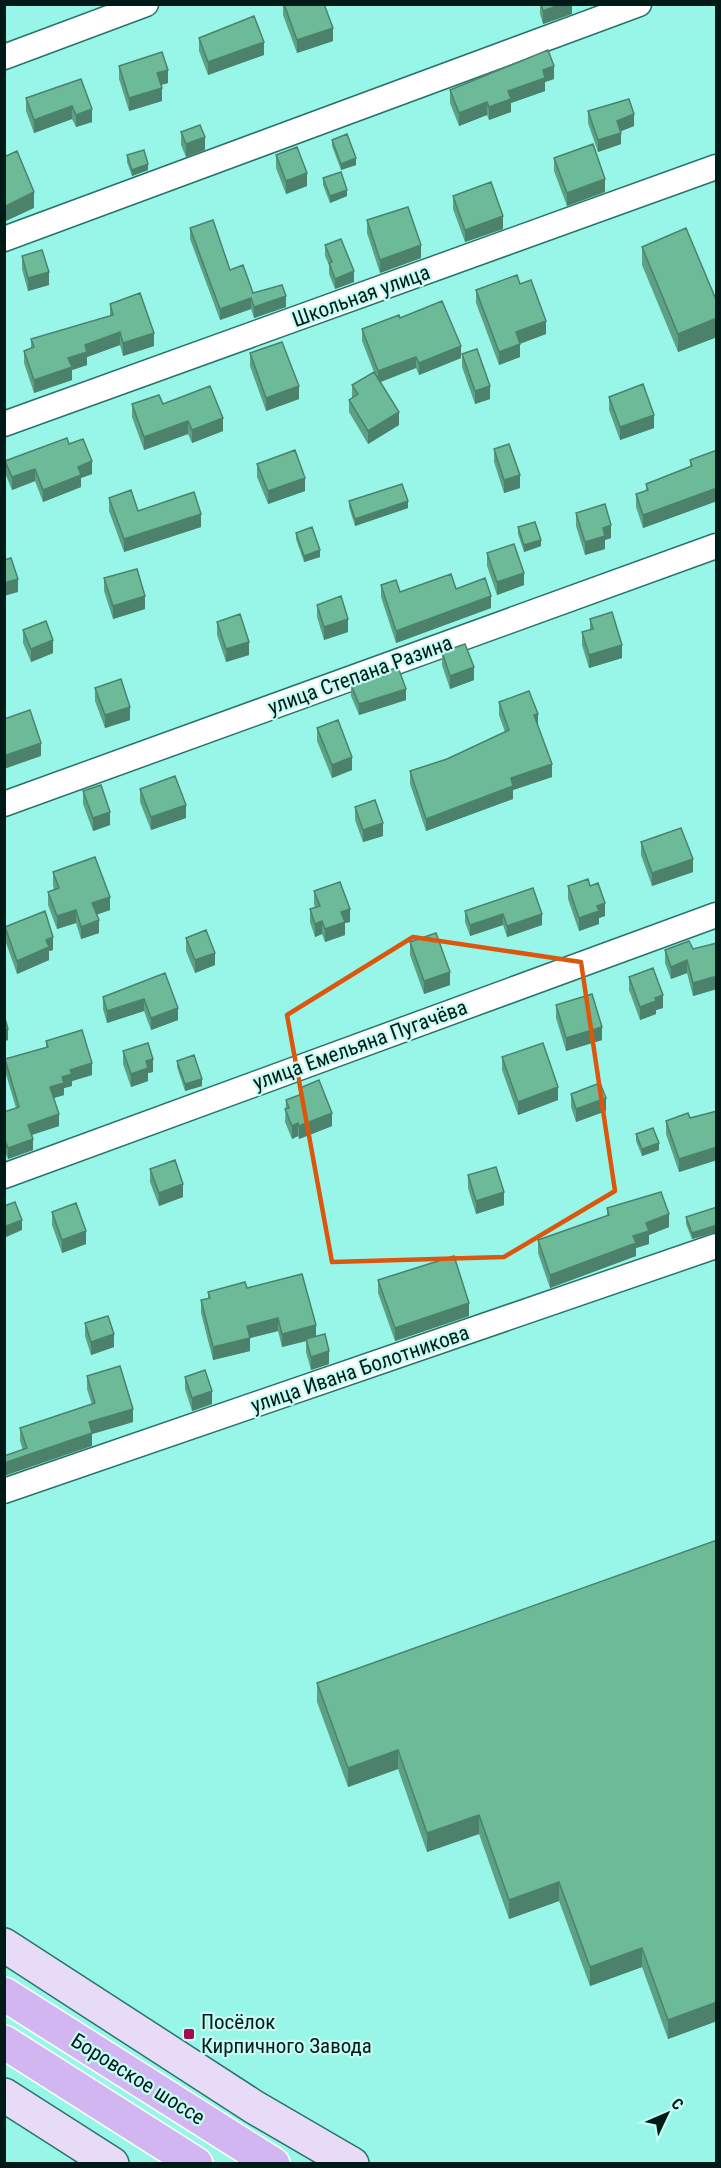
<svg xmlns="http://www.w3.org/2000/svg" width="721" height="2168" font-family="'Roboto Condensed',sans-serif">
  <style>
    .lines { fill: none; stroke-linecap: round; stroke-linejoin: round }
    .street-casing { stroke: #2a736b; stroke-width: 27 }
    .secondary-casing { stroke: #2a736b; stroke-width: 36 }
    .primary-casing { stroke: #fff; stroke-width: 36 }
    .street { stroke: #fff; stroke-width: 24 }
    .secondary { stroke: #e8dbf8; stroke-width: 33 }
    .primary { stroke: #d2b6f1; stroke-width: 33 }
    .wall { fill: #5ea084 }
    .shaded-wall { fill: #4c826b }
    .building { fill: #6dba99; stroke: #4c826b; stroke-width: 1.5 }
    .marked { fill: none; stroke: #dc560d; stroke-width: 4.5; stroke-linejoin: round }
    .poi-dot { fill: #a30d4d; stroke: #c6fcf3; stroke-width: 2 }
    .labels { text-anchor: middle; stroke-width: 4.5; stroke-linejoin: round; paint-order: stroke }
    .street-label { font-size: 21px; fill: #001a17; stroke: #c6fcf3 }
    .poi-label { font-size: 21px; fill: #001a17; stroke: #c6fcf3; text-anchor: start }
  </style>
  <rect width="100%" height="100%" fill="#98f6e9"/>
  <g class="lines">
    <defs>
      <path id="street" d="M4,57L146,4
        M4,239L639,4
        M4,424L716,167
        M4,804L716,546
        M4,1176L716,915
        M4,1491L716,1246"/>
      <path id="secondary" d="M4,1945L254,2107L352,2164
        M4,2095L112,2164"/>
      <path id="primary" d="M4,1994L273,2164
        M4,2042L196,2164"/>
    </defs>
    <!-- street casing -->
    <use href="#street" class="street-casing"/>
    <!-- secondary casing -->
    <use href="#secondary" class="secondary-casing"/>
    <!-- primary casing -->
    <use href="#primary" class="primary-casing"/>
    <!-- street -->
    <use href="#street" class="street"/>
    <!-- secondary -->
    <use href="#secondary" class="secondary"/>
    <!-- primary -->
    <use href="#primary" class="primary"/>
  </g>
  <!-- wall -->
  <path class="wall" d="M283,4H324L333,41L297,53L283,15Z
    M540,4H572V14L543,24L540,14Z
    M199,38L264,55L208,75L199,51Z
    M119,66L168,83L161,85L162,101L129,111L119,79Z
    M81,79L92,122L76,127L72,119L34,133L26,111V98Z
    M554,79L545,82V91L511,103V112L489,120L487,115L459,126L450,103V90Z
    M588,111L634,126L620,131L621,144L598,152L588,123Z
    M181,132L205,150L186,157L181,145Z
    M332,140L356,165L341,170L332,146Z
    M127,155L148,170L132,176L127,162Z
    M276,155L307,186L286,194L276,168Z
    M554,158L605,192L567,206L554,171Z
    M323,178L347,196L330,203L323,185Z
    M453,196L503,229L465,242L453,209Z
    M367,220L421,258L380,273L367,233Z
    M190,228L253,293L286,307L254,318L251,309L220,320L190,239Z
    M325,245L354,282L335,289L329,274V265L325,256Z
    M642,247L717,302V337L678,352L642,265Z
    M22,256L49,285L28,291L22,269Z
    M520,284L546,334L520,344V357L499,365L476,303V290Z
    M110,304L154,346L123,356L120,345L87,357V365L72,370V380L34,393L24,363V351L31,348V339L110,316Z
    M400,318L461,358L419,375L416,368L380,382L399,425L368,444L349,412V400L352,398V385L374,372L362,341V329Z
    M250,353L299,399L266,411L250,366Z
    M462,354L490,399L475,404L462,367Z
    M609,397L654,428L620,440L609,410Z
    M132,404L223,431L192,443L188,434L144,450L132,417Z
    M69,444L92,474L81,478V487L43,502L35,481L12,490L5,473V461Z
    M494,449L520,488L504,493L494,462Z
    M717,450V501L643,528L636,507V494L646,491V484L690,466V460Z
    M257,464L305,491L268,504L257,477Z
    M109,498L138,511L201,527L124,552L109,511Z
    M349,501L408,508L355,526L349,507Z
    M576,513L611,538L605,540V549L585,555L576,526Z
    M518,527L541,546L524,552L518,534Z
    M296,533L320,557L304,562L296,539Z
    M487,553L524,585L497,595L487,566Z
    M104,578L145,609L113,619L104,591Z
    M381,585L400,592L456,589L491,608L396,643L381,597Z
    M317,605L348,632L324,640L317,617Z
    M590,619L622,658L589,668L582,645V632L590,630Z
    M217,622L249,655L226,662L217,635Z
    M23,630L53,653L31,662L23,643Z
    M442,652L474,680L450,689L442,665Z
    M351,685L406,700L359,715L351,696Z
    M95,688L130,720L105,728L95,701Z
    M499,702L538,726L552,777L513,790V799L426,831L410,784V771L447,759L505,732L499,715Z
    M317,728L352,770L332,778L317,741Z
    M140,789L186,818L151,830L140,802Z
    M83,791L110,825L93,831L83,804Z
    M355,807L383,836L363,842L355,820Z
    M641,842L693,872L652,886L641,855Z
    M53,872L110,910L96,915L99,933L81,939L76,923L57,929L48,905V892L54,890L53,885Z
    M568,886H590L605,916L599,918V924L579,931L568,899Z
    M533,888L542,925L507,937L503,925L470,936L465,922V911Z
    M314,891L350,922L345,923V935L325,942L322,934L315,937L310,922V909L315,907L314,904Z
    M5,927L53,950L49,951V960L17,974L5,940Z
    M186,938L215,965L195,973L186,951Z
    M410,942L450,985L424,994L410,955Z
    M717,943V989L693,996L687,973L671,979L665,963V950L693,949Z
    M165,973L178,1020L151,1030L144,1011L107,1023L103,1009V997Z
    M629,977L663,1008L656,1010V1014L640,1020L629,990Z
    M556,1005L602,1040L566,1051L556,1018Z
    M46,1041L92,1075L72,1081V1086L64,1088V1095L54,1098L59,1126L32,1135L33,1150L8,1159L4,1150V1112L16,1108L5,1071V1059L46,1047Z
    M123,1051L153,1072L148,1073V1081L131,1087L123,1064Z
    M502,1057L558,1100L518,1115L502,1070Z
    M177,1061L202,1086L185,1091L177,1067Z
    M300,1088L332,1126L299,1139L298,1136L292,1139L285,1122L286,1100L300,1095Z
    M571,1094L606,1111L576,1122L571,1107Z
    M717,1111V1160L679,1172L666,1134V1121L690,1118Z
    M636,1134L659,1150L642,1156L636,1141Z
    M150,1169L183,1197L159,1206L150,1182Z
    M468,1175L504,1205L476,1214L468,1188Z
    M717,1207V1232L692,1239L686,1224V1217Z
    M607,1208L669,1227L649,1235V1244L636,1248V1256L550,1288L538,1253V1240L607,1216Z
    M52,1212L86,1244L62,1253L52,1225Z
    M378,1280L469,1316L395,1341L378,1293Z
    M247,1288L316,1336L329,1364L311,1370L306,1352V1341L282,1347L278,1331L250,1338V1351L213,1360L201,1313V1300L208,1299V1292Z
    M85,1323L114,1347L91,1355L85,1336Z
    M87,1376L133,1422L92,1434V1446L23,1450L20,1441V1428L92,1405L87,1389Z
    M185,1377L212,1404L192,1411L185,1389Z
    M717,1540V2021L668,2039L642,1967L590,1986L559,1901L509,1919L479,1834L427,1852L398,1769L348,1787L317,1702V1683Z"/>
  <!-- shaded-wall -->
  <path class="shaded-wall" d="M562,4H572V14L543,24V11Z
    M333,28V41L297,53V40Z
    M264,42V55L208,75V62Z
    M554,66V79L545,82V91L511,103V112L489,120V107L508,91L543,70Z
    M168,70V83L157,86V73Z
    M162,88V101L129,111V98Z
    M487,102V115L459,126V113Z
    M72,106V119L34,133V120Z
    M92,109V122L76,127V115Z
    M634,114V126L617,133V121Z
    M621,133V144L598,152V140Z
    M205,137V150L186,157V144Z
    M356,158V165L341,170V164Z
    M148,164V170L132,176V170Z
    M307,173V186L286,194V181Z
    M605,179V192L567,206V193Z
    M347,190V196L330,203V196Z
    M34,192V208L4,222V207Z
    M503,216V229L465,242V230Z
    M421,245V258L380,273V260Z
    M354,271V282L335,289V279Z
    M49,272V285L28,291V278Z
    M286,296V307L254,318V307Z
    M251,298V309L220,320V309Z
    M717,318V337L678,352V334Z
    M546,321V334L516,345V332Z
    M120,332V345L87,357V365L72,370V380L34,393V380L68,358L85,345Z
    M154,333V346L123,356V343Z
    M520,344V357L499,365V352Z
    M461,346V358L419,375V363Z
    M416,357V368L378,383V371Z
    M299,386V399L266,411V398Z
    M490,386V399L475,404V391Z
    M399,412V425L368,444V431Z
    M654,415V428L620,440V427Z
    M223,418V431L192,443V430Z
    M188,421V434L144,450V437Z
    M92,461V474L81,478V487L43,502V490L78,467Z
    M35,469V481L12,490V477Z
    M520,475V488L504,493V480Z
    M305,478V491L268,504V491Z
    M717,488V501L643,528V515Z
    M408,501V508L355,526V519Z
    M201,514V527L124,552V539Z
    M611,525V538L605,540V549L585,555V542L603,528Z
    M541,540V546L524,552V545Z
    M320,550V557L304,562V556Z
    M524,573V585L497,595V582Z
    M18,579V592L4,596V583Z
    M145,596V609L113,619V606Z
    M491,596V608L396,643V631Z
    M348,619V632L324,640V627Z
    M53,640V653L31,662V649Z
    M249,642V655L226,662V649Z
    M622,645V658L589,668V655Z
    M474,667V680L450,689V676Z
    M406,689V700L359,715V704Z
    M130,707V720L105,728V715Z
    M538,714V727L534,715Z
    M41,743V756L4,769V756Z
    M352,757V770L332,778V765Z
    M552,764V777L513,790V799L426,831V819L511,778Z
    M186,805V818L151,830V817Z
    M110,812V825L93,831V818Z
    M383,823V836L363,842V830Z
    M693,859V872L652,886V873Z
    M110,897V910L92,916V903Z
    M6,903V916L4,917V904Z
    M605,903V916L599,918V924L579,931V918L597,906Z
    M350,909V922L345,923V935L325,942V929L341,912Z
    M76,910V923L57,929V916Z
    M503,914V925L470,936V925Z
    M542,914V925L507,937V926Z
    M99,920V933L81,939V927Z
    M322,921V934L315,937V924Z
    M53,937V950L49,951V960L17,974V961L46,940Z
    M215,953V965L195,973V960Z
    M687,960V973L671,979V967Z
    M450,972V985L424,994V981Z
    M717,976V989L693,996V983Z
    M663,995V1008L656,1010V1014L640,1020V1007L655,998Z
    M144,999V1011L107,1023V1011Z
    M178,1008V1020L151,1030V1018Z
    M602,1027V1040L566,1051V1038Z
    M8,1029V1040L4,1042V1030Z
    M153,1059V1072L148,1073V1081L131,1087V1074L146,1061Z
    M92,1063V1075L72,1081V1086L64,1088V1095L50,1099V1087L62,1077L70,1070Z
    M202,1079V1086L185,1091V1084Z
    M558,1087V1100L518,1115V1102Z
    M606,1098V1111L576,1122V1109Z
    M332,1113V1126L299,1139V1126Z
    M59,1114V1126L28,1136V1125Z
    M298,1123V1136L292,1139V1126Z
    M33,1139V1150L8,1159V1148Z
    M659,1143V1150L642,1156V1149Z
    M717,1147V1160L679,1172V1159Z
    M183,1184V1197L159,1206V1193Z
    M504,1192V1205L476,1214V1201Z
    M669,1214V1227L649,1235V1244L636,1248V1256L550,1288V1275L633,1236L646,1223Z
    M22,1220V1230L4,1238V1227Z
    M717,1225V1232L692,1239V1233Z
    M86,1231V1244L62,1253V1240Z
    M469,1303V1316L395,1341V1328Z
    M278,1318V1331L250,1338V1351L213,1360V1347L247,1326Z
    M316,1325V1338L306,1339V1341L282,1347V1334Z
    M114,1334V1347L91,1355V1342Z
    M329,1351V1364L311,1370V1357Z
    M212,1391V1404L192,1411V1398Z
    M133,1409V1422L92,1434V1446L4,1476V1463L89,1422Z
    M398,1750V1769L348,1787V1768Z
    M479,1815V1834L427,1852V1833Z
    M559,1882V1901L509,1919V1900Z
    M642,1948V1967L590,1986V1967Z
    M717,2002V2021L668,2039V2020Z"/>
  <!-- building -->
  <path class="building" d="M284,4H324L333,28L297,40Z
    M541,4H562L543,11Z
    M254,16L264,42L208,62L199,38Z
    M548,50L554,66L543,70L545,78L508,91L511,99L489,107L487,102L459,113L450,90Z
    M162,52L168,70L157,73L162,88L129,98L119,66Z
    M81,79L92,109L76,115L72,106L34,120L26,98Z
    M629,99L634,114L617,121L621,133L598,140L588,111Z
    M200,125L205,137L186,144L181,132Z
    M347,134L356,158L341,164L332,140Z
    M593,144L605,179L567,193L554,158Z
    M297,147L307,173L286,181L276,155Z
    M144,150L148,164L132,170L127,155Z
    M17,151L34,192L4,207V157Z
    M341,172L347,190L330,196L323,178Z
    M491,182L503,216L465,230L453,196Z
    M408,207L421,245L380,260L367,220Z
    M213,220L230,270L243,265L253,293L282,285L286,296L254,307L251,298L220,309L190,228Z
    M686,228L717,302V318L678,334L642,247Z
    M341,239L354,271L335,279L329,263L332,262L325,245Z
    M42,250L49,272L28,278L22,256Z
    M517,275L520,284L531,280L546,321L516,332L520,344L499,352L476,290Z
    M140,293L154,333L123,343L120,332L85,345L87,352L68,358L72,367L34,380L24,351L34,347L31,339L113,315L110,304Z
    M442,301L461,346L419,363L416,357L378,371L362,329L399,315L400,318Z
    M282,342L299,386L266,398L250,353Z
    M477,349L490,386L475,391L462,354Z
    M374,372L399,412L368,431L349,400L358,394L352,385Z
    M643,384L654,415L620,427L609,397Z
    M210,386L223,418L192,430L188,421L144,437L132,404L159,395L163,404Z
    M67,438L69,444L83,439L92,461L78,467L81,475L43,490L35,469L12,477L5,461Z
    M509,444L520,475L504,480L494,449Z
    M295,450L305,478L268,491L257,464Z
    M717,450V488L643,515L636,494L648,490L646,484L692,466L690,460Z
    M402,484L408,501L355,519L349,501Z
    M131,490L138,511L194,492L201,514L124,539L109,498Z
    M605,504L611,525L603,528L605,536L585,542L576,513Z
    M535,522L541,540L524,545L518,527Z
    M312,527L320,550L304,556L296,533Z
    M514,544L524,573L497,582L487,553Z
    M11,558L18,579L4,583V560Z
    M137,569L145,596L113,606L104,578Z
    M451,574L456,589L485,578L491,596L396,631L381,585L396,580L400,592Z
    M341,596L348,619L324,627L317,605Z
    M612,612L622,645L589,655L582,632L593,629L590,619Z
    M240,614L249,642L226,649L217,622Z
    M46,621L53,640L31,649L23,630Z
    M465,644L474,667L450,676L442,652Z
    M398,667L406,689L359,704L351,685Z
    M121,679L130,707L105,715L95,688Z
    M529,691L538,714L534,715L552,764L511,778L513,786L426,819L410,771L447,759L509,730L499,702Z
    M30,710L41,743L4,756V719Z
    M338,720L352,757L332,765L317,728Z
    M175,776L186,805L151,817L140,789Z
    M101,785L110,812L93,818L83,791Z
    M375,800L383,823L363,830L355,807Z
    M681,828L693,859L652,873L641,842Z
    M95,857L110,897L92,903L99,920L81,927L76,910L57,916L48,892L59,888L53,872Z
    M588,879L590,886L598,883L605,903L597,906L599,911L579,918L568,886Z
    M340,882L350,909L341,912L345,922L325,929L322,921L315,924L310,909L320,906L314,891Z
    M533,888L542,914L507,926L503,914L470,925L465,911Z
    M45,911L53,937L46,940L49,947L17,961L5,927Z
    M206,930L215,953L195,960L186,938Z
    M436,933L450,972L424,981L410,942Z
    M689,941L693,949L717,943V976L693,983L687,960L671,967L665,950Z
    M653,968L663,995L655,998L656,1001L640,1007L629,977Z
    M165,973L178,1008L151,1018L144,999L107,1011L103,997Z
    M592,994L602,1027L566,1038L556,1005Z
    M4,1015L8,1029L4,1030Z
    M82,1030L92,1063L70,1070L72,1074L62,1077L64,1083L50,1087L59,1114L28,1125L33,1139L8,1148L4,1138V1112L19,1107L5,1059L48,1047L46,1041Z
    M148,1043L153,1059L146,1061L148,1068L131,1074L123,1051Z
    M543,1043L558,1087L518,1102L502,1057Z
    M194,1055L202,1079L185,1084L177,1061Z
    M319,1080L332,1113L299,1126L298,1123L292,1126L285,1109L289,1108L286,1100L302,1094L300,1088Z
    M600,1083L606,1098L576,1109L571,1094Z
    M717,1111V1147L679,1159L666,1121L688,1113L690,1118Z
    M653,1128L659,1143L642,1149L636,1134Z
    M175,1160L183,1184L159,1193L150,1169Z
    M496,1167L504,1192L476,1201L468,1175Z
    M661,1192L669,1214L646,1223L649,1231L633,1236L636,1243L550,1275L538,1240L609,1215L607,1208Z
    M15,1202L22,1220L4,1227V1206Z
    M76,1203L86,1231L62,1240L52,1212Z
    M717,1207V1225L692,1233L686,1217Z
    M454,1256L469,1303L395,1328L378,1280Z
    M302,1274L316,1325L282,1334L278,1318L247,1326L250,1338L213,1347L201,1300L210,1298L208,1292L245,1282L247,1288Z
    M108,1316L114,1334L91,1342L85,1323Z
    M325,1334L329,1351L311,1357L306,1339Z
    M120,1366L133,1409L89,1422L92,1433L4,1463V1456L27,1448L20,1428L95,1403L87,1376Z
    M205,1370L212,1391L192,1398L185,1377Z
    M717,1540V2002L668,2020L642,1948L590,1967L559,1882L509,1900L479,1815L427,1833L398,1750L348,1768L317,1683Z"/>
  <!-- marked area -->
  <path class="marked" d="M413,937L581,962L615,1191L504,1257L332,1262L287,1015Z"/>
  <!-- markers -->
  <rect class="poi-dot" x="183" y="2028" width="12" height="12" rx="3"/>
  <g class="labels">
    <!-- street labels -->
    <g class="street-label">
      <text transform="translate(361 296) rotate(-20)" y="7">Школьная улица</text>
      <text transform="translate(360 675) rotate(-20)" y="7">улица Степана Разина</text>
      <text transform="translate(360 1045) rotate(-20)" y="7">улица Емельяна Пугачёва</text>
      <text transform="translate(360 1369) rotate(-19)" y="7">улица Ивана Болотникова</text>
      <text transform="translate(138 2079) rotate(32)" y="7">Боровское шоссе</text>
    </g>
    <!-- poi labels -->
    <g class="poi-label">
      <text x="201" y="2029">Посёлок<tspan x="201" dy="24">Кирпичного Завода</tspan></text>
    </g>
  </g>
  <!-- border -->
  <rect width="721" height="2168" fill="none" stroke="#001a17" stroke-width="12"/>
  <!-- north arrow -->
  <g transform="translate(667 2114) rotate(46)" stroke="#c6fcf3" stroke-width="4.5" paint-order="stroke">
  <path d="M0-4.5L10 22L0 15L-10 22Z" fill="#001a17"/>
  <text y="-9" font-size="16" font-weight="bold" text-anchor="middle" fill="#001a17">С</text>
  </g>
</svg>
